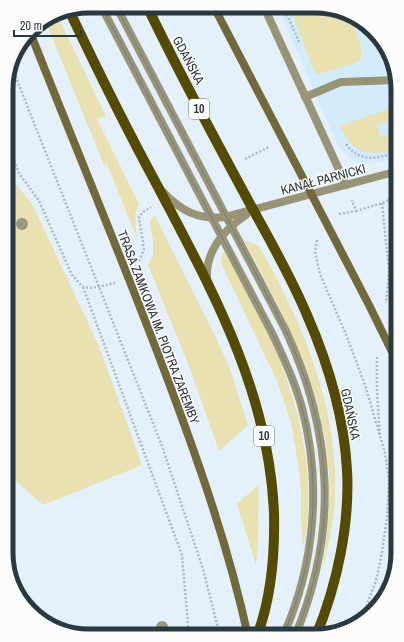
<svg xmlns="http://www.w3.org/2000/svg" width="404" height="642" font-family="'Archivo Narrow',sans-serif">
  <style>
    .built { fill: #d3ecfb }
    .green { fill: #e9e1b0 }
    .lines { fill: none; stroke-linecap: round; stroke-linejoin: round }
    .path { stroke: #abb8c1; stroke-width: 2.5; stroke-dasharray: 2 2; stroke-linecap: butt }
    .service { stroke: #999475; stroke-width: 8 }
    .minor { stroke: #999475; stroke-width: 8 }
    .secondary { stroke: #716939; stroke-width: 8 }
    .primary { stroke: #544a01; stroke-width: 10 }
    .tram { stroke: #717e87; stroke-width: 1 }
    .tree { fill: #999a7d }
    .labels { text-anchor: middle; stroke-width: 3; stroke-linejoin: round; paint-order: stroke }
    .shield { fill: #fcfcfc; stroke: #697378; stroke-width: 1 }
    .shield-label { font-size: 12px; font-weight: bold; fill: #2a3840 }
    .street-label { font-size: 13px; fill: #2a3840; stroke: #fcfcfc }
    .rim { fill: none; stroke: #2a3840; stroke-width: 5 }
  </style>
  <rect width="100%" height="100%" fill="#e4f1fa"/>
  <!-- built -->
  <path class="built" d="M278,7L331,8L366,23L392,57L398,89V158L374,164L361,163L352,159L338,146Z"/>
  <!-- green -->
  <path class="green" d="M291,10L339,11L351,17L361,46V59L358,62L322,73L318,74L315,73Z
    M56,13L106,116L97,119L139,204L135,215L137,238L107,164L104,165L45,20Z
    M398,106V117L377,125L381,137L391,134L395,135L398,149C369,156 354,156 340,126Z
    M7,167L12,179L32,204L99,346L142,465L43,505L6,472Z
    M155,216L218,342L230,369L248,425L219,451L189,366L148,265L153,255V240L150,223L151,219Z
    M244,240L253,243L259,246C304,325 343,417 334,510C332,532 326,554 322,576C326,542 331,507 329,473C324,385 284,316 244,240Z
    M225,250C241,282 260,313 274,346C300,408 318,481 303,548L301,521V493L299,469L291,422L278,383L222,265L221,257Z
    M259,484L258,543L256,565L237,504Z"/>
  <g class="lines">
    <!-- path -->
    <path class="path" d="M284,7L299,42
      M11,65L162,446L203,569L220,636
      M7,142L19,173L39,201L72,275L83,287L92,288L115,283
      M346,144C361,164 378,158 398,152
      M245,159L269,147
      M382,203L389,271L386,303
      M356,211L382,203L398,196
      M339,214L356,211L352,200
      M317,240L315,252L320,274L347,337L365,385L385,453L389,480L387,517L382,553L376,581L362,617
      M139,261L144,249L139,217L143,212L151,207
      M83,287L182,555L189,636
      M377,357V392L380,438"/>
    <!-- service -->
    <path class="service" d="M101,6L273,335C284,359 295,382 302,408C322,483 315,565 283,636
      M116,6L285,329C333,431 339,531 295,636
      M305,97L341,82L396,80"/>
    <!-- minor -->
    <path class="minor" d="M264,7L346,185
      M162,191C181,211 198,220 225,217L398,171
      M207,280C205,252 223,230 246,215"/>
    <!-- secondary -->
    <path class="secondary" d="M214,7L369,305L398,364
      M30,32C76,149 125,265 169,383C200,466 229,549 248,636"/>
    <!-- primary -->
    <path class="primary" d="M147,6C177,69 210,130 243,191C265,232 289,272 307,315C328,363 344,417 347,470C350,524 337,585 316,636
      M69,10C97,69 126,128 157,185C212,290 269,391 274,513C275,555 272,596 257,636"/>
    <!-- tram -->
    <path class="tram" d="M101,6L273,335C284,359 295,382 302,408C322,483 315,565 283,636
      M116,6L285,329C333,431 339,531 295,636"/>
  </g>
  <!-- trees -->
  <g class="tree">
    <circle cx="22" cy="224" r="6"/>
    <circle cx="162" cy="627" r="6"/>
  </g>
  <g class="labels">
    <!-- shield labels -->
    <g class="shield">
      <rect x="189" y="99" width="20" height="20" rx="3"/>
      <rect x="254" y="426" width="20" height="20" rx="3"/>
    </g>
    <g class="shield-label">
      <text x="199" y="113">10</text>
      <text x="264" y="440">10</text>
    </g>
    <!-- street labels -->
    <g class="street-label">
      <text transform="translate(189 60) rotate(62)" y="5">GDAŃSKA</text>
      <text transform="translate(323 179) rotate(-15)" y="5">KANAŁ PARNICKI</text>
      <text transform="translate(159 327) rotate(69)" y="5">TRASA ZAMKOWA IM. PIOTRA ZAREMBY</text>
      <text transform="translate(351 414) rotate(78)" y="5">GDAŃSKA</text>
    </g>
  </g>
  <!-- crop -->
  <path d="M0 0H404V642H0ZM89 13H315A76 76 0 0 1 391 89V553A76 76 0 0 1 315 629H89A76 76 0 0 1 13 553V89A76 76 0 0 1 89 13Z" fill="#fcfcfc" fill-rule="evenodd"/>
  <path class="rim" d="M89 13H315A76 76 0 0 1 391 89V553A76 76 0 0 1 315 629H89A76 76 0 0 1 13 553V89A76 76 0 0 1 89 13Z"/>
  <!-- scale -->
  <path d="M14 30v6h67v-6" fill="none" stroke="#2a3840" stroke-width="2"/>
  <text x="20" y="30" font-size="12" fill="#2a3840" stroke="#fcfcfc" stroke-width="3" paint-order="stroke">20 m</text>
</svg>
